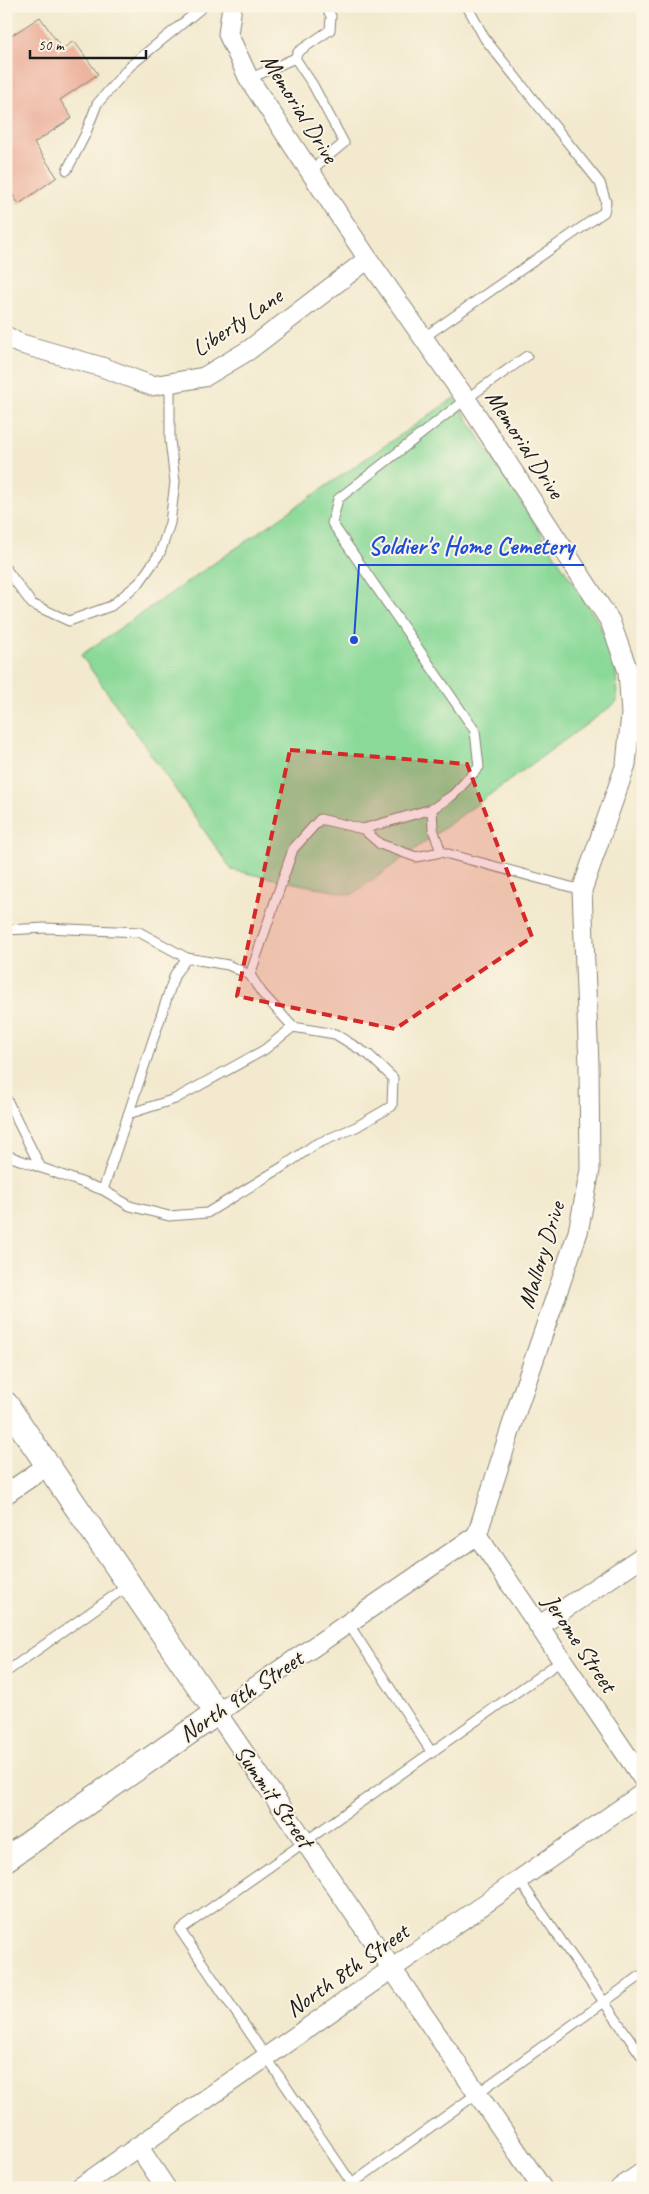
<svg xmlns="http://www.w3.org/2000/svg" width="649" height="2194" font-family="Caveat,sans-serif">
  <style>
    .green { fill: #8ad998; stroke: #537a5a }
    .building { fill: #ebae99 }
    .lines { fill: none; stroke-linecap: round; stroke-linejoin: round }
    .service-casing { stroke: #878275; stroke-width: 11 }
    .minor-casing { stroke: #878275; stroke-width: 21 }
    .tertiary-casing { stroke: #878275; stroke-width: 26 }
    .service { stroke: #fff; stroke-width: 9 }
    .minor { stroke: #fff; stroke-width: 19 }
    .tertiary { stroke: #fff; stroke-width: 24 }
    .marked { fill: #d62828; fill-opacity: 0.2; stroke: #d62828; stroke-width: 4; stroke-dasharray: 10 6; stroke-linejoin: round }
    .labels { text-anchor: middle; stroke-width: 4; stroke-linejoin: round; paint-order: stroke }
    .street-label { font-size: 24px; fill: #1c1c1c; stroke: #fcf5e5 }
    .leader { fill: none; stroke: #1d4ed8; stroke-width: 2 }
    .callout-dot { fill: #1d4ed8; stroke: #fcf5e5; stroke-width: 2 }
    .callout-label { font-size: 25px; text-anchor: middle; font-weight: bold; fill: #1d4ed8; stroke: #fcf5e5; stroke-width: 4; stroke-linejoin: round; paint-order: stroke }
  </style>
  <rect width="100%" height="100%" fill="#fcf5e5"/>
  <filter id="ink" filterUnits="userSpaceOnUse"><feTurbulence type="fractalNoise" baseFrequency=".02" numOctaves="2"/><feDisplacementMap in="SourceGraphic" scale="10" xChannelSelector="R" yChannelSelector="G"/><feConvolveMatrix kernelMatrix="1 2 1 2 8 2 1 2 1" color-interpolation-filters="sRGB"/></filter>
  <filter id="wash" filterUnits="userSpaceOnUse"><feTurbulence type="fractalNoise" baseFrequency=".0096" numOctaves="4" result="noise"/><feDisplacementMap in="SourceGraphic" scale="20" xChannelSelector="R" yChannelSelector="G"/><feGaussianBlur stdDeviation="1.12" result="paint"/><feColorMatrix in="noise" values="0 0 0 0 0 0 0 0 0 0 0 0 0 0 0 0 0 1.4 0 .05"/><feComposite in="paint" operator="in"/></filter>
  <g filter="url(#wash)">
    <rect width="100%" height="100%" fill="#f2e9ce"/>
    <!-- green -->
    <path class="green" d="M454,398L600,625L616,670L617,702L352,895L232,870L81,655Z"/>
    <g id="blocks">
      <!-- building -->
      <path class="building" d="M40,17L62,49L74,41L98,74L60,100L72,118L34,143L57,177L19,204L6,185V39Z"/>
    </g>
  </g>
  <g filter="url(#ink)">
    <use href="#blocks" fill-opacity="0" stroke="#878275" stroke-width="1"/>
    <g class="lines">
      <defs>
        <path id="service" d="M249,79L295,58
          M67,170L85,135L97,104L130,66L204,6
          M310,171L344,143L313,85L295,58L298,52L330,30L331,16L325,6
          M423,338L604,212L606,202L600,183L485,39L467,6
          M527,356L466,399L338,499L332,523L475,731L479,767L453,795L432,809L433,829L441,852L582,890
          M6,569L32,604L69,621L111,606L139,583L160,553L170,523L175,482L170,440V384
          M363,829L380,844L416,857L441,852
          M6,930L45,928L139,932L187,958L228,965L250,975L293,849L320,819L363,829L432,809
          M6,1098L41,1168
          M128,1114L175,1099L264,1050L293,1027L262,993L250,975
          M6,1155L103,1190L175,974L187,958
          M103,1190L130,1206L169,1216L207,1213L284,1166L314,1145L356,1127L392,1106L393,1078L369,1055L335,1034L293,1027
          M348,1623L432,1753
          M6,1672L129,1585
          M519,1880L643,2058
          M346,2188L643,1974
          M355,2188L180,1930L562,1660"/>
        <path id="minor" d="M232,6L228,34L249,79L368,259L466,399L610,621L628,671L631,714L626,764L582,890L589,1065L590,1170L578,1232L518,1406L477,1535
          M6,336L18,343L102,367L152,386L204,377L249,350L368,259
          M6,1494L48,1465
          M477,1535L217,1713L542,2188
          M477,1535L643,1779
          M539,1626L643,1556
          M138,2146L166,2188
          M79,2188L643,1793
          M620,2188L643,2172"/>
        <path id="tertiary" d="M6,1404L217,1713L6,1859"/>
      </defs>
      <!-- service casing -->
      <use href="#service" class="service-casing"/>
      <!-- minor casing -->
      <use href="#minor" class="minor-casing"/>
      <!-- tertiary casing -->
      <use href="#tertiary" class="tertiary-casing"/>
      <!-- service -->
      <use href="#service" class="service"/>
      <!-- minor -->
      <use href="#minor" class="minor"/>
      <!-- tertiary -->
      <use href="#tertiary" class="tertiary"/>
    </g>
  </g>
  <!-- marked area -->
  <path class="marked" d="M290,750L467,764L532,937L395,1029L237,996Z"/>
  <g class="labels">
    <!-- street labels -->
    <g class="street-label">
      <text transform="translate(300 108) rotate(58)" y="8">Memorial Drive</text>
      <text transform="translate(237 322) rotate(-34)" y="8">Liberty Lane</text>
      <text transform="translate(525 444) rotate(57)" y="8">Memorial Drive</text>
      <text transform="translate(541 1255) rotate(-73)" y="8">Mallory Drive</text>
      <text transform="translate(580 1643) rotate(56)" y="8">Jerome Street</text>
      <text transform="translate(241 1696) rotate(-34)" y="8">North 9th Street</text>
      <text transform="translate(274 1796) rotate(55)" y="8">Summit Street</text>
      <text transform="translate(347 1970) rotate(-35)" y="8">North 8th Street</text>
    </g>
  </g>
  <!-- callouts -->
  <path class="leader" d="M354 640L359 565H584"/>
  <circle class="callout-dot" cx="354" cy="640" r="5"/>
  <g class="callout-label">
    <text x="471" y="554">Soldier's Home Cemetery</text>
  </g>
  <!-- margin -->
  <rect width="649" height="2194" fill="none" stroke="#fcf5e5" stroke-width="25"/>
  <!-- scale -->
  <path d="M30 50v8h116v-8" fill="none" stroke="#1c1c1c" stroke-width="2.5"/>
  <text x="38" y="50" font-size="15" fill="#1c1c1c" stroke="#fcf5e5" stroke-width="4" paint-order="stroke">50 m</text>
</svg>
